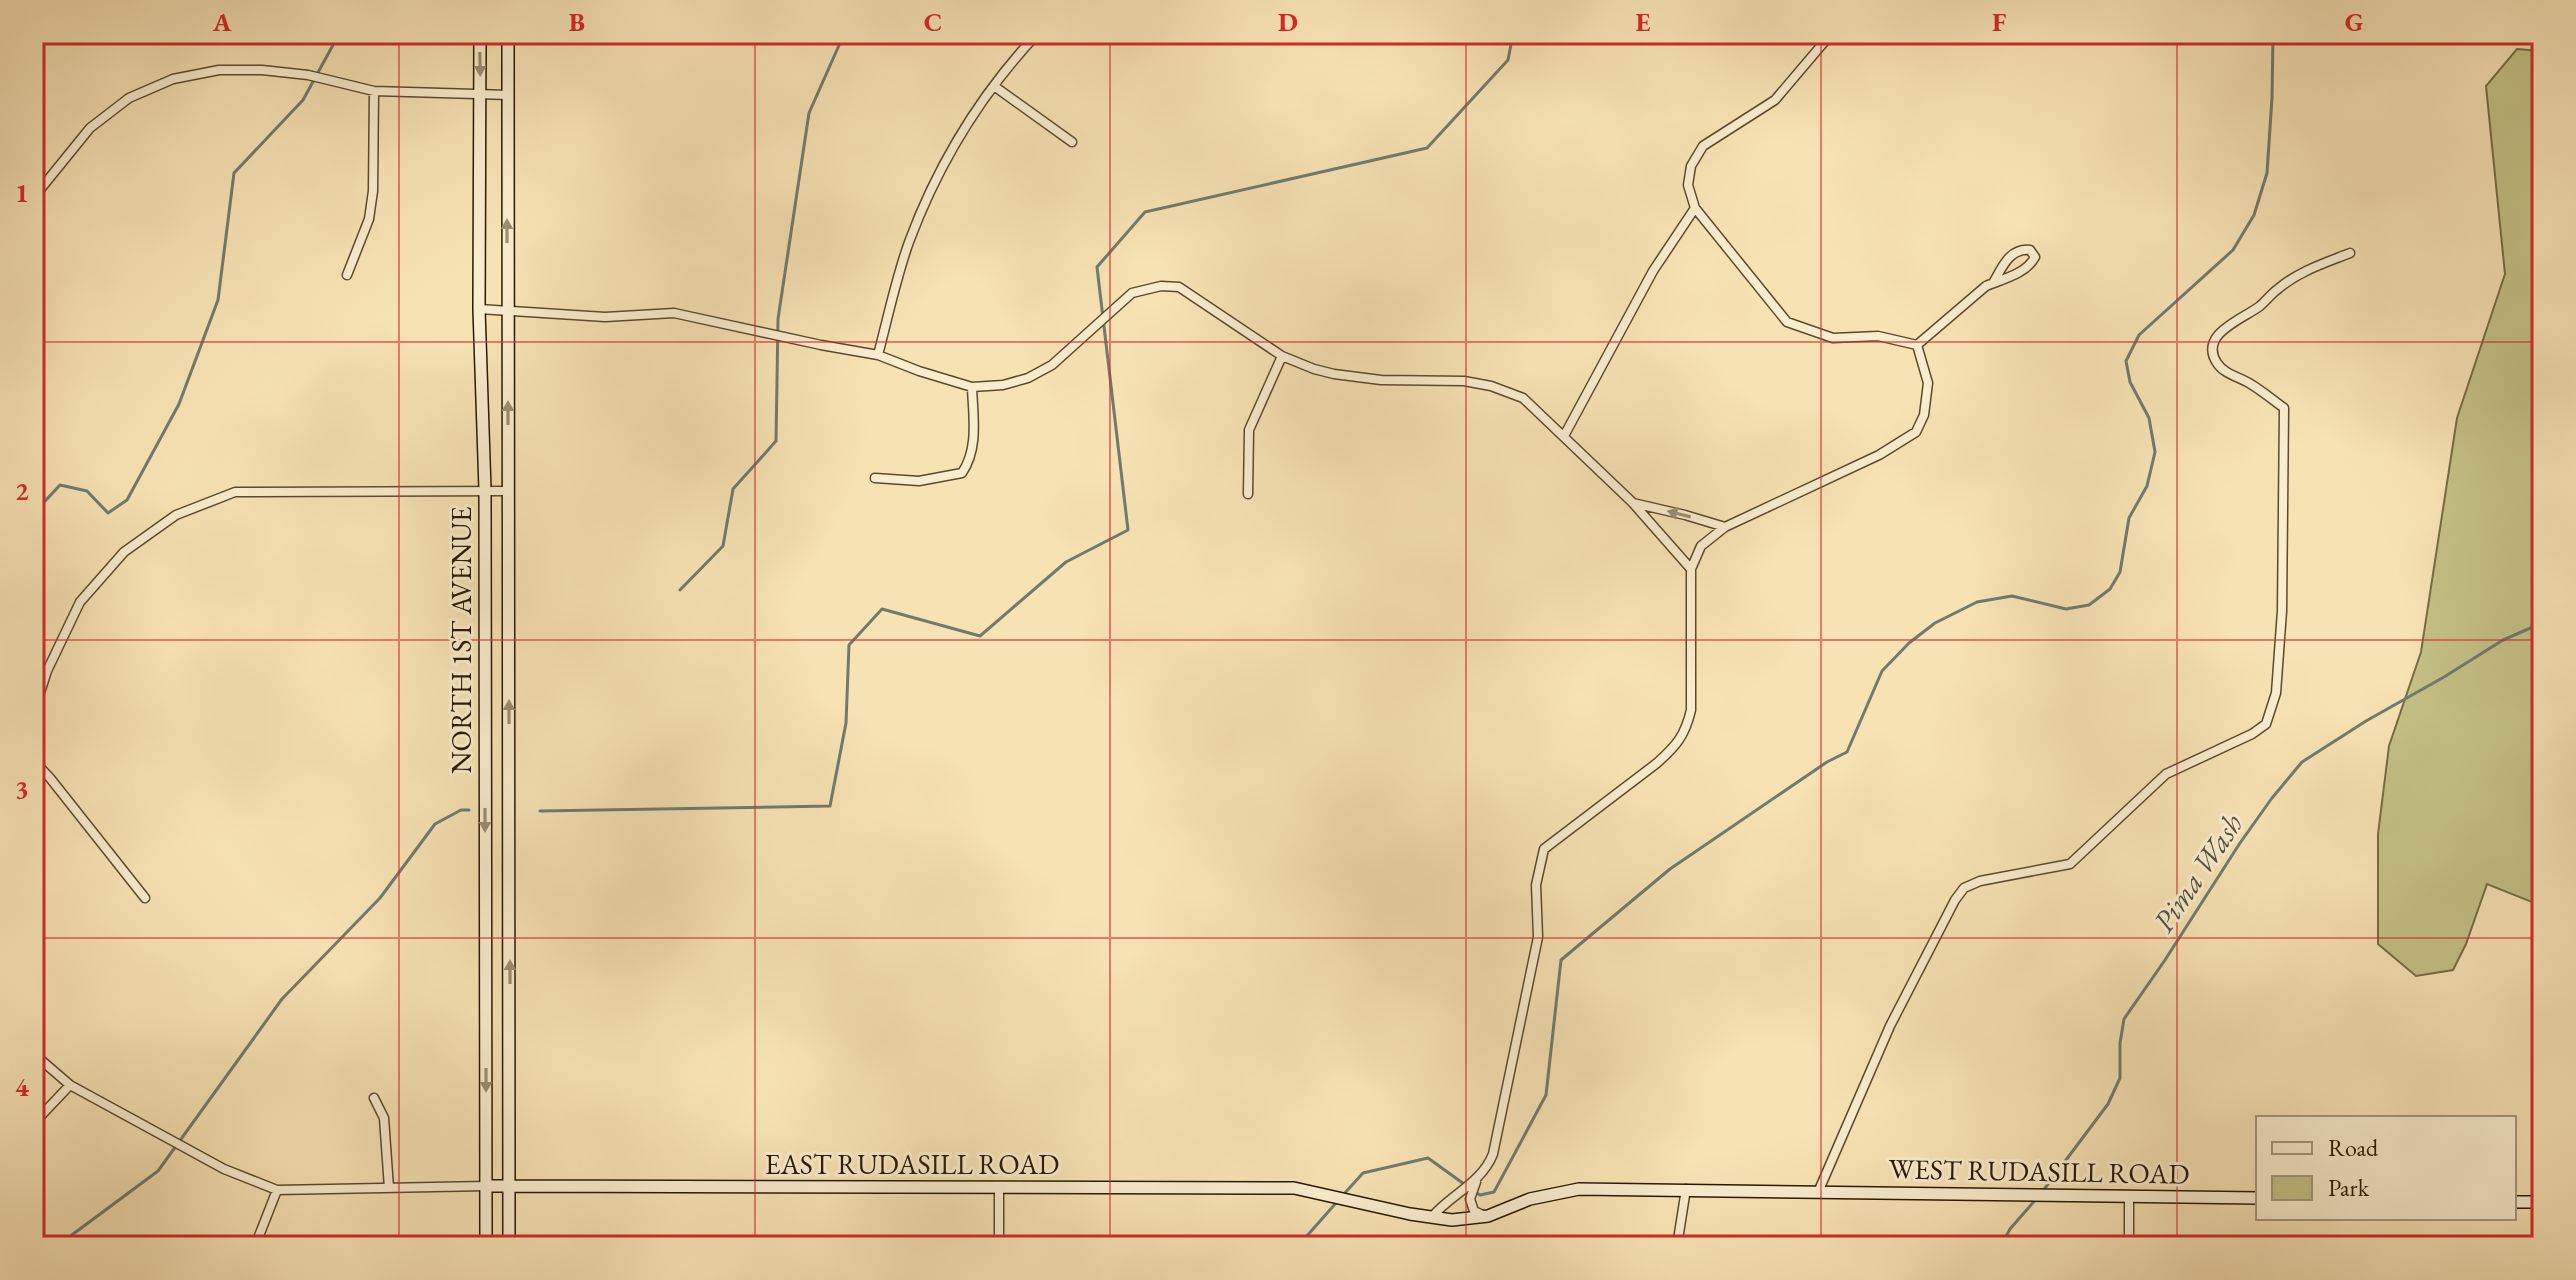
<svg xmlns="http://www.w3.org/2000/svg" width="2576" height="1280" font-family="'EB Garamond',serif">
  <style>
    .green { fill: #c4c187; stroke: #766c44; stroke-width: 2 }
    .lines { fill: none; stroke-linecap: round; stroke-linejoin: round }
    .stream { stroke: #727a6f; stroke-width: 3 }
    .street-casing { stroke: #5c4a2e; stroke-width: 11 }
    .secondary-casing { stroke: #291801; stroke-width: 14 }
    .street { stroke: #faecce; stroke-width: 8 }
    .secondary { stroke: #faecce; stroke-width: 11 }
    .oneway { fill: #9c8d72 }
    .grid { fill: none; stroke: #d62828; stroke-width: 2; stroke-opacity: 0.55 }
    .labels { text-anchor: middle; stroke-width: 6; stroke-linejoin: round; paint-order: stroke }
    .street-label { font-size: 28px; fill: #291801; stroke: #faecce }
    .water-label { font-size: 30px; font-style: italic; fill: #535141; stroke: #faecce }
    .neatline { fill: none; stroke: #d62828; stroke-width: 3 }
    .grid-label { font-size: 26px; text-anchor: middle; font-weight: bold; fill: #d62828 }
  </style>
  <rect width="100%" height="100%" fill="#f7e2b4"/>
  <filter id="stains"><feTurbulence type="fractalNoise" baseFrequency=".0025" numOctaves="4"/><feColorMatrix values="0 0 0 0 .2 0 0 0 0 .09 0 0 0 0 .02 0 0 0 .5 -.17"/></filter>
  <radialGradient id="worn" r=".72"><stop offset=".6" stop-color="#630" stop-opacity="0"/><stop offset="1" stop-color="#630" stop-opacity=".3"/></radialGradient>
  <!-- green -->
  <path class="green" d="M2517,49L2542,51V906L2487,884L2466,944L2453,970L2416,976L2378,944V834L2389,746L2421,652L2457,418L2505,274L2486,86Z"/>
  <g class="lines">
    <!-- stream -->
    <path class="stream" d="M34,513L60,485L87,491L108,513L127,500L179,404L218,300L234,173L303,100L339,34
      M680,590L723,546L733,489L776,441L778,319L809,113L844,34
      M540,811L830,806L846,723L849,645L882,609L980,636L1066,562L1128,530L1097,267L1145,212L1427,148L1508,60L1513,34
      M1474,1191L1480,1195L1494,1192L1546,1095L1561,960L1670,869L1827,762L1847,752L1882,671L1909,643L1935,623L1977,602L2012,596L2066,609L2089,605L2110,589L2120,572L2129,518L2147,486L2155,452L2149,418L2130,382L2126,361L2139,335L2233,250L2254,215L2267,173L2272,98L2273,34
      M2042,1192L2108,1104L2120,1078V1043L2124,1019L2165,960L2240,843L2272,798L2302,762L2366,721L2444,677L2503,640L2542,623
      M1344,1194L1363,1173L1428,1158L1464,1184
      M57,1246L158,1171L282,999L380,898L435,824L461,810H469
      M1298,1246L1336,1203
      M2001,1246L2010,1229L2037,1198"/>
    <defs>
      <path id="street" d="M994,86L1072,142
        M34,197L90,128L129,98L173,79L219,70H262L308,75L374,91L509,95
        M347,275L369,219L373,191L374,91
        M479,309L605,317L674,313L821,345L878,355L919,371L972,387L1003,385L1028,378L1052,365L1132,293L1161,286L1179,287L1282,356L1314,369L1334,374L1381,380L1464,381L1491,386L1523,398L1632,502L1691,569
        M1917,345L1986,286C2003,279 2026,274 2035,257L2030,250C2009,248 2002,268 1993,283
        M878,355C888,317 896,278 909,242C938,164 980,95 1037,34
        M1564,436L1653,271L1695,208
        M875,478L919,481L962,473C979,448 973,416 972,387
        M1248,494L1249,430L1282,356
        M1633,503L1685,515L1725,527
        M34,711L47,671L80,602L124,552L176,515L235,492L509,491
        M34,761L50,778L145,898
        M34,1054L70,1085L224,1169L277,1190L486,1186
        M374,1098L384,1118L389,1188
        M34,1123L70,1085
        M1476,1182L1470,1199L1474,1211L1485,1216
        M999,1188V1246
        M1819,1190L1890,1026L1955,900L1964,888L1980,881L2070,864L2166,774L2252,734L2266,724L2276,693L2282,611L2284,408C2273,400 2261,390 2249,383C2239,377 2224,374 2217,363C2198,334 2243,319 2260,306C2266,301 2271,294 2278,289C2299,271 2325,263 2350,253
        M2129,1197V1246
        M1432,1217C1451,1194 1481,1184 1493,1154L1538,937L1536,885L1544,849L1657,763C1676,746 1685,736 1691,710V569L1701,546L1725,527L1879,455L1916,432L1924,415L1928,383L1917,345L1878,336L1833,338L1787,322L1695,208L1688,185L1691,166L1703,146L1775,100L1831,34
        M255,1246L277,1190
        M1677,1246L1686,1189"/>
      <path id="secondary" d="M480,34L479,309L485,490L486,1246
        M508,34L509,1246
        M486,1186L1294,1188L1410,1214L1452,1220L1488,1216L1530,1199L1579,1189L2258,1198
        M2514,1202H2542"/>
    </defs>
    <!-- street casing -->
    <use href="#street" class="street-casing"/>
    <!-- secondary casing -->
    <use href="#secondary" class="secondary-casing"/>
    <!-- street -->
    <use href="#street" class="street"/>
    <!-- secondary -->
    <use href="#secondary" class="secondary"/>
  </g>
  <!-- one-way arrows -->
  <defs><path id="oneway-solid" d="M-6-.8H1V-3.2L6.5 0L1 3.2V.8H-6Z" transform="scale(2)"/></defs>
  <g class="oneway">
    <use href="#oneway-solid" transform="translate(480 64) rotate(89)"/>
    <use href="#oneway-solid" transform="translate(507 231) rotate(-90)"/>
    <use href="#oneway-solid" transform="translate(508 413) rotate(-90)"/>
    <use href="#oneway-solid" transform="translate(1679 514) rotate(-166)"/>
    <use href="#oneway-solid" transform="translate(509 712) rotate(-90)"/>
    <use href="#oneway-solid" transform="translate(485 820) rotate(90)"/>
    <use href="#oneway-solid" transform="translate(510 972) rotate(-90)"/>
    <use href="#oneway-solid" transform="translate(486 1080) rotate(90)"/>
  </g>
  <!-- grid -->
  <path class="grid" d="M399,34V1246M755,34V1246M1110,34V1246M1466,34V1246M1821,34V1246M2177,34V1246M34,342H2542M34,640H2542M34,938H2542"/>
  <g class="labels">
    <!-- street labels -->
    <g class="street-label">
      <text transform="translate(461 640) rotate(-90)" y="10">NORTH 1ST AVENUE</text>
      <text x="912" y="1174">EAST RUDASILL ROAD</text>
      <text transform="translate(2039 1171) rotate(1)" y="10">WEST RUDASILL ROAD</text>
    </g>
    <!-- water labels -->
    <g class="water-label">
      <text transform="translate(2198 873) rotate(-56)" y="10">Pima Wash</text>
    </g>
  </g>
  <!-- margin -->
  <rect width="2576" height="1280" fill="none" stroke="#f7e2b4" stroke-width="88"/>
  <!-- legend -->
  <rect x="2256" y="1116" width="260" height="104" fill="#faecce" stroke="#a6977c" stroke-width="2"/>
  <rect x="2272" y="1142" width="40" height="12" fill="#faecce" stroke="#a6977c" stroke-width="2"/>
  <text x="2328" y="1156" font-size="24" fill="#291801">Road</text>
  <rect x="2272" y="1176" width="40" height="24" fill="#c4c187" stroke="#a6977c" stroke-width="2"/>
  <text x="2328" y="1196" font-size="24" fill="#291801">Park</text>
  <rect x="44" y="44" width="2488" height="1192" class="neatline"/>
  <g class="grid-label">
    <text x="222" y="31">A</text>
    <text x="577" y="31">B</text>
    <text x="933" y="31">C</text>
    <text x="1288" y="31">D</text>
    <text x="1643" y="31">E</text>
    <text x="1999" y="31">F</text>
    <text x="2354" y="31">G</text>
    <text x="22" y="202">1</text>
    <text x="22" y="500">2</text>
    <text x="22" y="798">3</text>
    <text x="22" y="1096">4</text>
  </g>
  <rect width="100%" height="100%" filter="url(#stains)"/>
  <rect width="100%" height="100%" fill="url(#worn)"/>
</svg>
